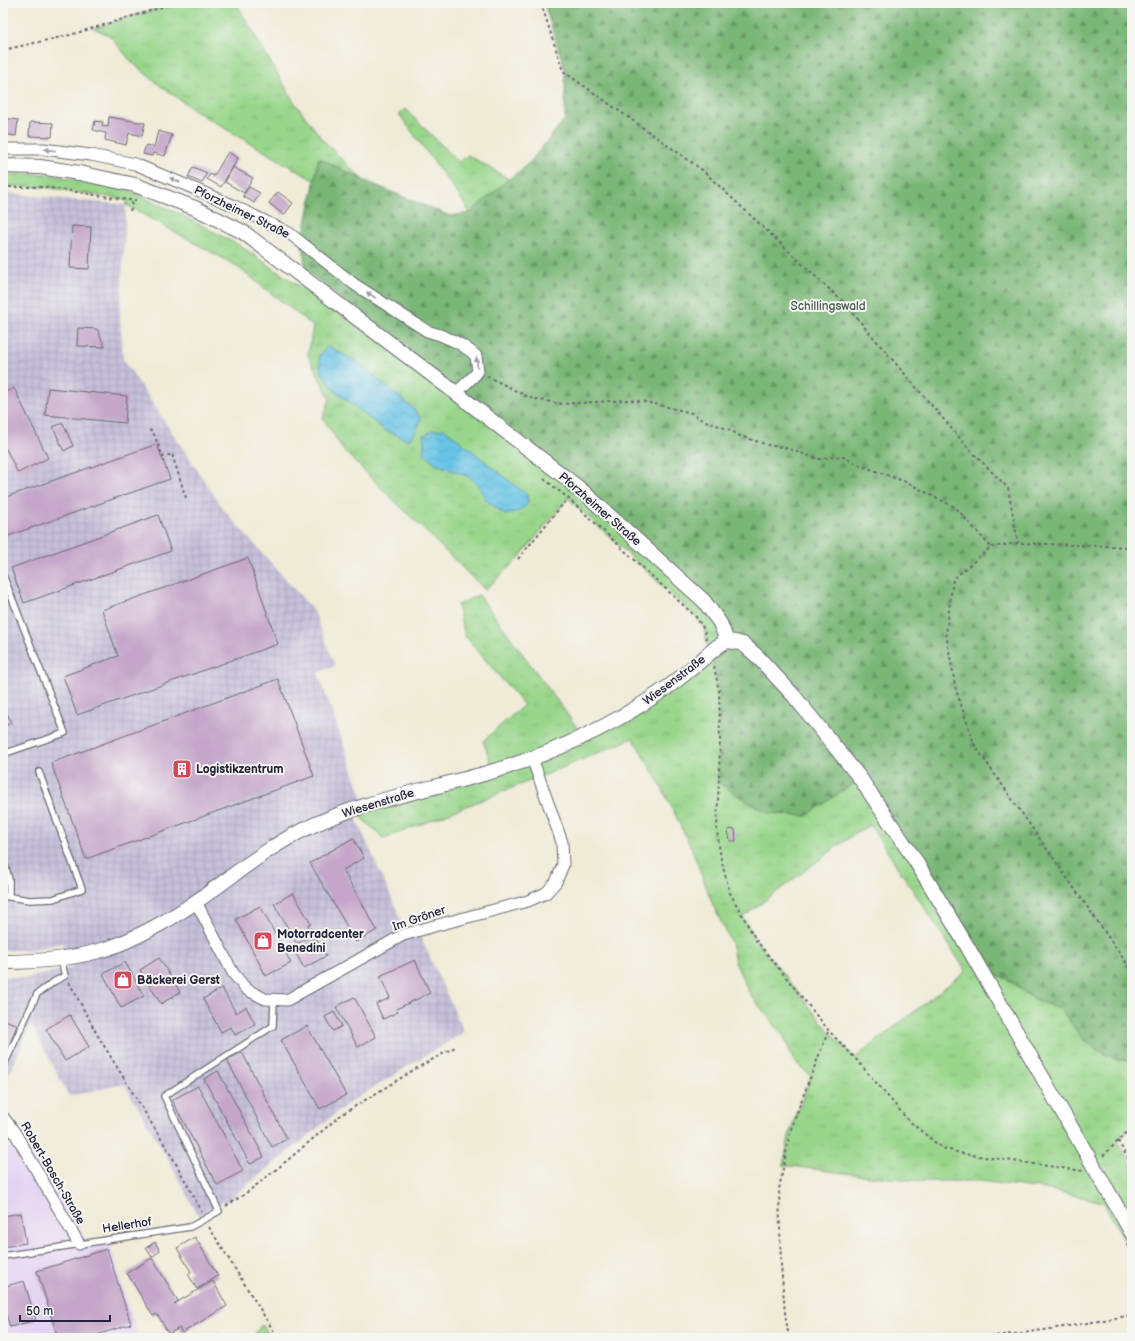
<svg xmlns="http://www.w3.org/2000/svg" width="1135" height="1341" font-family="'Balsamiq Sans',sans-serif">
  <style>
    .built { fill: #e3d3f2 }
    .industrial { fill: url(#industrial-grid) }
    .grass { fill: url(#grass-tufts); stroke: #5e7c63; fill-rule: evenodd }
    .forest { fill: url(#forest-firs); stroke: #4e6c59 }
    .water { fill: url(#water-waves); stroke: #457390 }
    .building { fill: #c4a6c9 }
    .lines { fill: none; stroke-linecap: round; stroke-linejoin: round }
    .service-casing { stroke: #6a6872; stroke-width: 8 }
    .minor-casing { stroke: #6a6872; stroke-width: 13 }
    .tertiary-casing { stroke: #6a6872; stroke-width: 16 }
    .path { stroke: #6a6872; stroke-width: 2; stroke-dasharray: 3 3; stroke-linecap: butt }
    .service { stroke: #fff; stroke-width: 5.5 }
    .minor { stroke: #fff; stroke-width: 11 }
    .tertiary { stroke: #fff; stroke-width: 14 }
    .oneway { fill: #9c9ca7 }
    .labels { text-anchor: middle; stroke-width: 4; stroke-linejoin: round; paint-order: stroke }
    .street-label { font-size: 12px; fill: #22223b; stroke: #f6f6f2 }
    .park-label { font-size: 12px; fill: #465853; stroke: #f6f6f2 }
    .poi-label { font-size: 12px; font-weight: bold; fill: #22223b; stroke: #f6f6f2; text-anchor: start }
  </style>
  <defs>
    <pattern id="industrial-grid" width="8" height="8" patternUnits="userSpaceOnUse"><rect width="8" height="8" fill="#c6c0da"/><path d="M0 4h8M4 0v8" fill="none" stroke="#aaa5bc"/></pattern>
    <pattern id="grass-tufts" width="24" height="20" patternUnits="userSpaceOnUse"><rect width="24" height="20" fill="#99d68b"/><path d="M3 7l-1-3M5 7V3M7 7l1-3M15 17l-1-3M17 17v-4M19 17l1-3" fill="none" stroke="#84b779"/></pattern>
    <pattern id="forest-firs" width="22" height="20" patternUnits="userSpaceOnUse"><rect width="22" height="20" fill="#7ab777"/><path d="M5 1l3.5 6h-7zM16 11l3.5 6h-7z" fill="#649463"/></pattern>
    <pattern id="water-waves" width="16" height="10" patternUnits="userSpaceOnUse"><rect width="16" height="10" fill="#68c4e6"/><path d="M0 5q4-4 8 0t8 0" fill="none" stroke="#5aa8c6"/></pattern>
  </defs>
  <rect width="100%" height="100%" fill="#f6f6f2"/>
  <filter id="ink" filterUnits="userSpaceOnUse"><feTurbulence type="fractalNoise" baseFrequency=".025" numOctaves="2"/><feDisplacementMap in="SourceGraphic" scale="8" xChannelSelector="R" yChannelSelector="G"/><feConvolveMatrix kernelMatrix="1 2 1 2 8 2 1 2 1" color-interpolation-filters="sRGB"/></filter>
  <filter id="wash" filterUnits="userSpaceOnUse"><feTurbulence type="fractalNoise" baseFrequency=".012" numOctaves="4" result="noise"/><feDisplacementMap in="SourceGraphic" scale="16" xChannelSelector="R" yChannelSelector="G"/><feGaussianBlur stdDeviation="0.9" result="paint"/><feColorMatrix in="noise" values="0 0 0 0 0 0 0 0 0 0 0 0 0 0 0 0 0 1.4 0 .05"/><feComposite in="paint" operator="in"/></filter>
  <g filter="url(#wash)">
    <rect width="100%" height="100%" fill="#efebd7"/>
    <!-- built -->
    <path class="built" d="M25,1130L86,1240L110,1244L138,1338H3V1149L12,1146Z"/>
    <!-- industrial -->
    <path class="industrial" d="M3,193L126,205L120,317L123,359L224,510L314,611L335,666L318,673L365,804L352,809L407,933L417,929L464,1032L350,1102L231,1198L209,1209L199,1217L164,1152L124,1084L69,1096L31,1025L3,1087V976L25,978L72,968L63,943L28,950H3Z"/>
    <!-- grass -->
    <path class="grass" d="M176,3H236L294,102L323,140L363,180L319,158L315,181L197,112L154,81L130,60L110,36L94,28Z
      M405,109L459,162L468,155L509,179L470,213L462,200L399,114Z
      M3,174H47L126,189L190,219L242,247L456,393L704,601L727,641L709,653L715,668L719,691V783L769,813L806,816L860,778L979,967L1011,981L1025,993L1040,1002L1059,1008L1069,1020L1082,1038L1096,1049L1117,1060H1132V1127L1118,1141L1132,1165V1254L1103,1202L1045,1189L980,1181H922L858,1175L783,1165L790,1132L811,1076L794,1061L784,1037L750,994L735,962L731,942L713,905L691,847L661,786L633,738L552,772L384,839L352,809L494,771L483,741L524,705L465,636L457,605L479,595L584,737L709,653L704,629L696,617L568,498L518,559L485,590L344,451L323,418L330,399L308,355L313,326L235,265L126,205L128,200L45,187L3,186ZM870,825L966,971L855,1058L829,1031L756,940L743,917L854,834Z
      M262,1324L271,1338H252Z"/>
    <!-- forest -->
    <path class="forest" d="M544,3H1132V1060H1117L1096,1049L1082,1038L1069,1020L1059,1008L1040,1002L1025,993L1011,981L979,967L861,778L806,816L769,813L748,802L719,783V691L715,668L709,653L727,641L704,601L456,393L305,269L303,239L319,158L363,180L450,216L470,213L509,179L530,162L565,119V70Z"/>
    <!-- water -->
    <path class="water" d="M328,346L357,362L415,410L421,419L416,431L409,440L386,431L334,390L321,371L319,355Z
      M445,429L527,495L528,503L521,510L506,515L486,500L478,484L469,477L436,464L424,453V436L432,430Z"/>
    <g id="blocks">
      <!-- building -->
      <path class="building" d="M109,117L145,123L142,136L129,133L126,145L105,140L106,133L93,130L95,121L103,122L102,126L108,127Z
        M3,118L18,120L16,136L3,134Z
        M30,122L53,123L52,137L29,136Z
        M158,131L172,135L165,156L153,153L152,156L143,154L146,145L154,147Z
        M228,152L238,158L221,187L207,179L210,174L214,176Z
        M193,167L207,173L202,183L188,177Z
        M233,167L253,178L244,193L225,182Z
        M249,187L260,193L254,203L243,196Z
        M278,192L293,203L284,215L269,203Z
        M72,226L91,227L89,269L70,268Z
        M78,328L97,329L105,347L77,346Z
        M14,388L48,458L18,473L3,443V393Z
        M48,388L127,396L125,423L45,415Z
        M63,423L73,446L64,451L53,427Z
        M157,444L170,479L5,537L3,533V498Z
        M158,515L171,551L24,603L11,568Z
        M248,558L278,644L77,715L63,676L118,656L102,610Z
        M278,679L314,776L86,859L51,763Z
        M3,702L11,723L3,727Z
        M735,829L736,841H730L728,830Z
        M353,838L364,858L343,870L377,930L356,942L310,863Z
        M293,893L311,924L308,925L313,934L297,944L274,904Z
        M260,906L291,963L266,976L236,919Z
        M316,938L326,956L304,968L294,950Z
        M159,958L180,992L161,1004L140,970Z
        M415,960L430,993L396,1009L398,1012L383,1019L376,1004L390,998L380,976Z
        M125,962L144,996L121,1008L103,974Z
        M222,988L236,1013L246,1007L255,1024L235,1035L231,1027L221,1032L203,999Z
        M354,997L376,1037L358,1047L336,1007Z
        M334,1012L342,1026L333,1031L325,1017Z
        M70,1015L89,1047L65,1061L46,1029Z
        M3,1019L17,1025L5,1057H3Z
        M307,1026L346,1095L320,1109L281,1040Z
        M242,1052L287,1139L272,1147L227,1060Z
        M218,1071L264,1157L250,1164L204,1079Z
        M198,1086L243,1171L217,1185L172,1100Z
        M21,1213L26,1243L3,1247V1216Z
        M195,1237L218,1276L197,1289L188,1274L191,1272L177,1248Z
        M155,1242L160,1251L152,1257L146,1248Z
        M107,1249L131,1324L87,1338H58L37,1271Z
        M152,1258L178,1301L174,1304L213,1281L227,1306L182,1333L179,1328L169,1334L157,1314L153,1316L127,1273Z
        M24,1281L36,1320L10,1327L3,1304V1287Z
        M219,1335V1338H206V1337Z"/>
    </g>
  </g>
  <g filter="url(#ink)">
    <use href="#blocks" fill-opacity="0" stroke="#6a6872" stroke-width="1"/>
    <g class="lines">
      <defs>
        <path id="service" d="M3,575L65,733L3,754
          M3,858L9,879V897
          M3,896L30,900L53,899L82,889L39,772
          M3,1067L37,994L55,981L65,976L61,959
          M3,1256L190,1227L205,1219L219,1211L164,1096L273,1026L274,1000"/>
        <path id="minor" d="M3,149H43L91,155L135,164L188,186L230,204L289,233L354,284L427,331C443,335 464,344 476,356L478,371L475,375L456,393
          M196,902L233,973L246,989L265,999L287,1000L403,935L434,926L528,901L546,893L556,882L563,865L562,842L532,758
          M3,1117L15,1133L79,1244"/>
        <path id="tertiary" d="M3,166L40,167L79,173L135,185L195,208L243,232L456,393L579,488L704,601L720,623L727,641
          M3,962C39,962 75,959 109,948C137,938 173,918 197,901C232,877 265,849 303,830C363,800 430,790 494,771C554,753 610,727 662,691C682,678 700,661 718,646L727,641L735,642L743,644L757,656L794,696L860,778L915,860L967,946L1132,1233"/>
      </defs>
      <!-- service casing -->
      <use href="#service" class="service-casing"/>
      <!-- minor casing -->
      <use href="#minor" class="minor-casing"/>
      <!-- tertiary casing -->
      <use href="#tertiary" class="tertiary-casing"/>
      <!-- path -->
      <path class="path" d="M541,3L563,71L701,169L844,303L969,449L1008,488L1018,543
        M3,50L70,35L176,3
        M3,187H45L128,200H136
        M130,211L133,200
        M487,376L530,398L562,404L628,400L647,402L692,413L700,419L730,430L740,436L771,446L783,447L819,459L841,456L859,465L906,482L956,508L991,547
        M149,430L153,432L163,457L172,454L186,498
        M544,479L568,498L696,617L704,629L706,639
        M1132,547L1018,543L991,547L953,579L946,634L956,690L975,746L1132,971
        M518,559L568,498
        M714,666L719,691L720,741L717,831L721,859L730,893L756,940L829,1031L855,1058L909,1121L942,1148L964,1154L1083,1171
        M69,982L98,1036L174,1160L202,1212
        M1118,1141L1132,1165
        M1103,1156L1132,1127
        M226,1206L245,1194L283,1164L341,1115L417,1068L457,1046
        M209,1227L278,1338
        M1127,1245L1132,1254
        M789,1338L785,1313L781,1265L779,1189L790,1132L800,1104L828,1032
        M966,1338C1022,1335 1077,1325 1132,1315"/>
      <!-- service -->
      <use href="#service" class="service"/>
      <!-- minor -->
      <use href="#minor" class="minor"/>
      <!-- tertiary -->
      <use href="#tertiary" class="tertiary"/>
    </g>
    <!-- one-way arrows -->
    <defs><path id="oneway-solid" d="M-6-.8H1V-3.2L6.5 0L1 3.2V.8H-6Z"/></defs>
    <g class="oneway">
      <use href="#oneway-solid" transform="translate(50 150) rotate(-173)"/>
      <use href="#oneway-solid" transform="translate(175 180) rotate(-158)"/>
      <use href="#oneway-solid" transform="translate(371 295) rotate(-147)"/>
      <use href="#oneway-solid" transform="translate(477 363) rotate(-95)"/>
    </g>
  </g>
  <!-- icons -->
  <defs>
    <symbol id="building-square" viewBox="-11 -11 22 22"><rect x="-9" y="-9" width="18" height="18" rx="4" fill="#d1495b" stroke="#f6f6f2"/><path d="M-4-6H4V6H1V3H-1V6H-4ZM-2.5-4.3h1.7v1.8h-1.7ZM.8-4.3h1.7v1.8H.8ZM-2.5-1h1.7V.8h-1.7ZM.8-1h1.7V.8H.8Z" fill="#fff"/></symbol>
    <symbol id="shop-square" viewBox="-11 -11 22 22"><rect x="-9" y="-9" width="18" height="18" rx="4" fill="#d1495b" stroke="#f6f6f2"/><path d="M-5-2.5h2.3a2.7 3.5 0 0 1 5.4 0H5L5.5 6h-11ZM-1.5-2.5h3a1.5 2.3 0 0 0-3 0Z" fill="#fff"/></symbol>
  </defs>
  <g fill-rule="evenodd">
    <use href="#building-square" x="171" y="758" width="22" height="22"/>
    <use href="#shop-square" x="252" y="930" width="22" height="22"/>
    <use href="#shop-square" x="112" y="969" width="22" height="22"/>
  </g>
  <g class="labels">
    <!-- street labels -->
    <g class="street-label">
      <text transform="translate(242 212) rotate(26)" y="4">Pforzheimer Straße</text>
      <text transform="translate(600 509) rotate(41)" y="4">Pforzheimer Straße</text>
      <text transform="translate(674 680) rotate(-37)" y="4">Wiesenstraße</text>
      <text transform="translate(378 803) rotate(-17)" y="4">Wiesenstraße</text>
      <text transform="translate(419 918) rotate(-19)" y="4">Im Gröner</text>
      <text transform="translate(53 1173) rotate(60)" y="4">Robert-Bosch-Straße</text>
      <text transform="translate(127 1225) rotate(-9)" y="4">Hellerhof</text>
    </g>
    <!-- park labels -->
    <g class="park-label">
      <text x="828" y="310">Schillingswald</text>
    </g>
    <!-- poi labels -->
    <g class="poi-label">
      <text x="196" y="773">Logistikzentrum</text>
      <text x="277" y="938">Motorradcenter<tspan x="277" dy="14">Benedini</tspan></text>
      <text x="137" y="984">Bäckerei Gerst</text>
    </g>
  </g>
  <!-- margin -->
  <rect width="1135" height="1341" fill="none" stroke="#f6f6f2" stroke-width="16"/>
  <!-- scale -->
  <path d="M20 1315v6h90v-6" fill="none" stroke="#22223b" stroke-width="2"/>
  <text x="26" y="1315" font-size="12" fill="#22223b" stroke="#f6f6f2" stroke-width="3" paint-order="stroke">50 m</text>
</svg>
